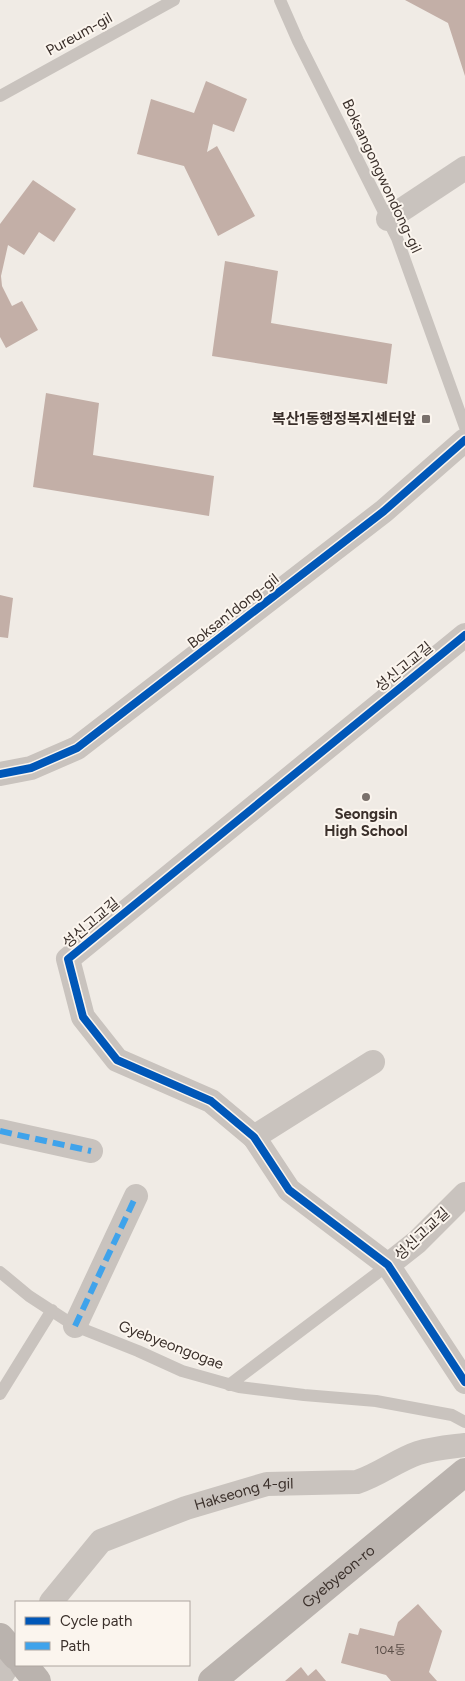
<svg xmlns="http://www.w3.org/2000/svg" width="465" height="1681" font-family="Figtree,'Noto Sans KR',sans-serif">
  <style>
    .building { fill: #c3afa7 }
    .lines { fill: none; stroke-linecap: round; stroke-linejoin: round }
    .lane { stroke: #c9c3be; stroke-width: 12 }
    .street { stroke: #c9c3be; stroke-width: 24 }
    .secondary { stroke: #bab3ae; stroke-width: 28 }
    .secondary-bridge { stroke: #bab3ae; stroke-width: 28 }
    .quiet { stroke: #3fa3eb; stroke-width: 6; stroke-dasharray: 12 6; stroke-linecap: butt }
    .cycleway-casing { stroke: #fbf5ee; stroke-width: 11 }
    .cycleway { stroke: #0057b8; stroke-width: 8 }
    .poi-dot { fill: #7a716c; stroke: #fbf5ee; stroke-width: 2 }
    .labels { text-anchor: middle; stroke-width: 4; stroke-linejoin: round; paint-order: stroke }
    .number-label { font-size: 12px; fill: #5d504a }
    .street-label { font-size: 15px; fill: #3b302b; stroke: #fbf5ee }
    .poi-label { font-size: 15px; font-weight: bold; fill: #3b302b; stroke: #fbf5ee; text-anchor: end }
  </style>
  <rect width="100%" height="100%" fill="#f0ebe5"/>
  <!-- building -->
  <path class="building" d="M405,0H465V76L448,23Z
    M206,81L247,99L234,132L213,124L207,152L217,146L255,216L218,236L184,166L137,154L151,99L194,113Z
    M33,180L76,209L54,242L39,232L24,255L8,245L1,276L2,286L12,306L22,301L38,330L6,348L0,337V224Z
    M225,261L278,271L271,323L392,344L387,384L212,356Z
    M46,393L99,403L93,455L214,476L209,516L33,487Z
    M0,595L13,598L8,638L0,637Z
    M418,1604L442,1631L429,1672L437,1681H391L386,1675L341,1663L349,1633L358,1635L360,1628L394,1636L398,1622Z
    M301,1667L308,1676L316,1669L326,1681H285Z"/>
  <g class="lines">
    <!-- lane -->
    <path class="lane" d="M280,0L298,41L397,238L465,427
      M0,96L174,0
      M0,1272L29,1296L75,1326L138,1351L182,1371L239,1387L304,1395L376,1401L452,1415L465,1422
      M229,1385L388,1265
      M0,1394L52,1310"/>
    <!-- street -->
    <g class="street">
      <path d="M388,219L465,168"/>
      <path d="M465,635L68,959L83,1017L117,1060L211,1101L254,1137L289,1190L388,1265L465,1382"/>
      <path d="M0,774L31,768L77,748L384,511L465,440"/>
      <path d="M0,1131L91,1151"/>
      <path d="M254,1137L373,1062"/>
      <path d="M388,1265L417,1242L465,1194"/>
      <path d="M75,1326L136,1196"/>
      <path id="s1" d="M51,1602L101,1541L186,1508L267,1484L357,1482C379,1475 397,1460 418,1453C434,1448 449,1447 465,1445"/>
      <path d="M0,1678L16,1653"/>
    </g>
    <!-- secondary -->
    <g class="secondary">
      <path d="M24,1665L37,1681"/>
      <path id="s2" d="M212,1681L465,1472"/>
    </g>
    <!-- secondary-bridge -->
    <path class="secondary-bridge" d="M0,1637L16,1656"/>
    <!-- quiet -->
    <path class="quiet" d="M0,1131L91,1151
      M75,1326L136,1196"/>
    <defs>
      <path id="cycleway" d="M465,635L68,959L83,1017L117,1060L211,1101L254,1137L289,1190L388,1265L465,1382
        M0,774L31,768L77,748L384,511L465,440"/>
    </defs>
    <!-- cycleway casing -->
    <use href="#cycleway" class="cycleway-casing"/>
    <!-- cycleway -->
    <use href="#cycleway" class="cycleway"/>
  </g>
  <!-- markers -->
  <g class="poi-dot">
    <rect x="421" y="414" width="10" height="10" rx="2.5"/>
    <circle cx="366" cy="797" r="5"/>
  </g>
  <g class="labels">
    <!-- number labels -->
    <g class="number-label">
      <text x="390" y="1654">104동</text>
    </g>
    <!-- street labels -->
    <g class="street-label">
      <text transform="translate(79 34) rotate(-29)" y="5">Pureum-gil</text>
      <text transform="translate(382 176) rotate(65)" y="5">Boksangongwondong-gil</text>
      <text transform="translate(233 611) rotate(-38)" y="5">Boksan1dong-gil</text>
      <text transform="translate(404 667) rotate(-39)" y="5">성신고교길</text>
      <text transform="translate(91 923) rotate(-40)" y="5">성신고교길</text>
      <text transform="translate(422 1234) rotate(-43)" y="5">성신고교길</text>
      <text transform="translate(171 1345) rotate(21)" y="5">Gyebyeongogae</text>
      <text dy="5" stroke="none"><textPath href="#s1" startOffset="230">Hakseong 4-gil</textPath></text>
      <text dy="5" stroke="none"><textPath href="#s2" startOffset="164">Gyebyeon-ro</textPath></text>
    </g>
    <!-- poi labels -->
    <g class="poi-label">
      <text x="416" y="424">복산1동행정복지센터앞</text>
      <text x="366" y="819" text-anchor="middle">Seongsin<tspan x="366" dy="17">High School</tspan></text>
    </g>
  </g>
  <!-- legend -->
  <rect x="15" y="1601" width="175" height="65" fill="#fbf5ee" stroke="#aea6a0"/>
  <rect x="25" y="1617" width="25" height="8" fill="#0057b8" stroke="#aea6a0"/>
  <text x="60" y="1626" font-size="15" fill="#3b302b">Cycle path</text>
  <rect x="25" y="1642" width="25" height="8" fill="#3fa3eb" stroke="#aea6a0"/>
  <text x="60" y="1651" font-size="15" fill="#3b302b">Path</text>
</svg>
